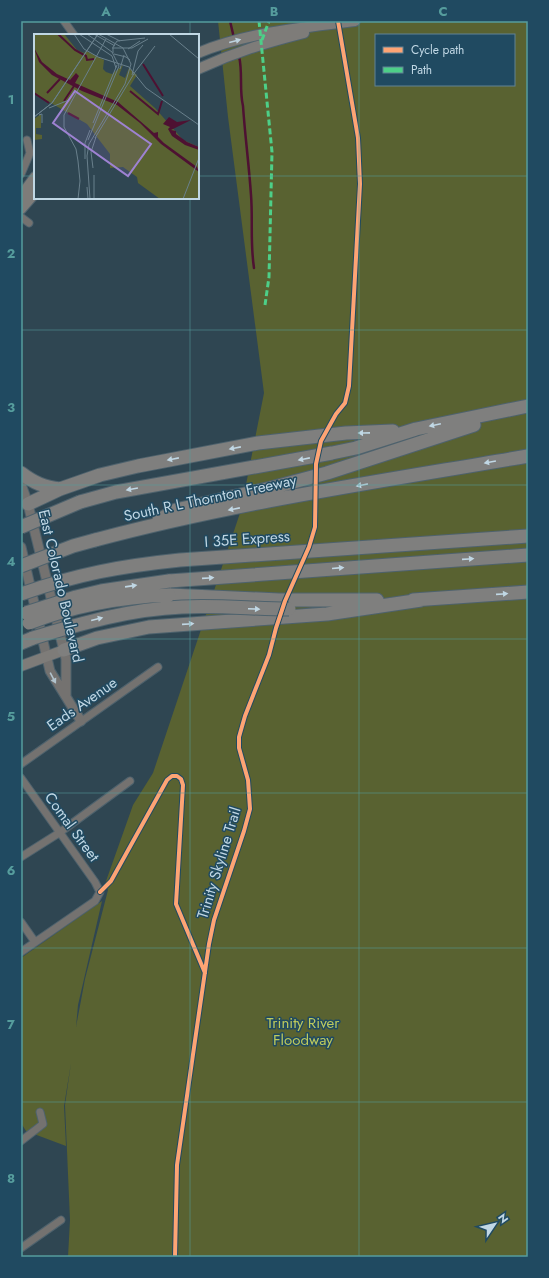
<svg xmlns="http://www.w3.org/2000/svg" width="549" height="1278" font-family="Jost,sans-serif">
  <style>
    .green { fill: #596231; fill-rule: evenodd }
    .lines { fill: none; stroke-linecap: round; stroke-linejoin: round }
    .stream { stroke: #4e1132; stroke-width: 2.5 }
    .minor-casing { stroke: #4e626d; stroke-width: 9 }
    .tertiary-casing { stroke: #4e626d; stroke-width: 11 }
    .secondary-casing { stroke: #4e626d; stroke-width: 12 }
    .motorway-casing { stroke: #4e626d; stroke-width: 15 }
    .minor { stroke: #747270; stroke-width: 7 }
    .tertiary { stroke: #747270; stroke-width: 9 }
    .secondary { stroke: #7e7c79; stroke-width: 10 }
    .motorway { stroke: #7f7f7e; stroke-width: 13 }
    .motorway-bridge-casing { stroke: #4e626d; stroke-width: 15; stroke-linecap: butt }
    .motorway-bridge { stroke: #7f7f7e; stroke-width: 13 }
    .quiet { stroke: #4dcf88; stroke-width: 3; stroke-dasharray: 6 3; stroke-linecap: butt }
    .cycleway-casing { stroke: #204a61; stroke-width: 6 }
    .cycleway { stroke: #fda474; stroke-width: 4 }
    .oneway { fill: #bdd2df }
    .oneway2 { fill: #c0d7e4 }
    .oneway3 { fill: #b1c3cd }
    .grid { fill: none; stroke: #569d9d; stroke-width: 1; stroke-opacity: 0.55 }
    .labels { text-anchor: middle; stroke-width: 3; stroke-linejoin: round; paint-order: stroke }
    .street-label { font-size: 15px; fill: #c0d7e4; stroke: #204a61 }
    .park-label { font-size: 15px; fill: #beca5c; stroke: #204a61 }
    .inset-river { fill: none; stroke: #4e1132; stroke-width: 2 }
    .inset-road { fill: none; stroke: #69808c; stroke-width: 1 }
    .view { fill: #9e82d2; fill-opacity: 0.15; stroke: #9e82d2; stroke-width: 2 }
    .inset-edge { fill: none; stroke: #c0d7e4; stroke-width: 2 }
    .neatline { fill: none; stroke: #569d9d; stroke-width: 1.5 }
    .grid-label { font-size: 13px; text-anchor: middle; font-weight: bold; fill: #569d9d }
  </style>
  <rect width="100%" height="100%" fill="#2f4652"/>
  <!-- green -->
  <path class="green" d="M218,21H528V1257H68L70,1220L65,1105L71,1063L64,1106L66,1146L26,1131L21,1123V958L102,901L78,1005L76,1027L85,979L108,890L105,884L133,805L153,773L241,510L264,393L228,117ZM376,35H514V85H376Z"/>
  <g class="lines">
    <!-- stream -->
    <path class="stream" d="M230,21L234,38
      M239,56C243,73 239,89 243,106C245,136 249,165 251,195C253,220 250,242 254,268"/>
    <defs>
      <path id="minor" d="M64,21L74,35
        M21,174L30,153L27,140
        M21,217L29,223
        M21,764L158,667
        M21,778L95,882L100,892L95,901L21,952
        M21,857L59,833L130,781
        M21,922L35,942
        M21,1141L43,1124L40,1112
        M21,1248L61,1220"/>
      <path id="tertiary" d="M21,484L28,504L66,659V695
        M21,547L50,671L81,721"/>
      <path id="secondary" d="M198,53C248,32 302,28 355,21
        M198,69C235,52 265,43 304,33
        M21,196L35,177
        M21,209L35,193
        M21,666L64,650"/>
      <path id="motorway" d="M21,473C34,483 44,487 60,489
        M80,502L116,492L332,453L356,448L416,429L528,406
        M28,504L60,489L100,475L138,466L258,443L346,433L393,431
        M159,520L176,510L271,488L327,473L474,425
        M95,540C237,502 383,481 528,456
        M169,581L528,555
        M169,595L279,600H377
        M413,600L528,592
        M21,643L33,638
        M64,650L97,638L149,627L327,614L421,600"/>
    </defs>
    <!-- minor casing -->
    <use href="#minor" class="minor-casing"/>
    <!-- tertiary casing -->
    <use href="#tertiary" class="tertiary-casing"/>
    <!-- secondary casing -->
    <use href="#secondary" class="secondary-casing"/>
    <!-- motorway casing -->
    <use href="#motorway" class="motorway-casing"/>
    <!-- minor -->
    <use href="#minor" class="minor"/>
    <!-- tertiary -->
    <use href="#tertiary" class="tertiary"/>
    <!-- secondary -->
    <use href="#secondary" class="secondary"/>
    <!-- motorway -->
    <use href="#motorway" class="motorway"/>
    <defs>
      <path id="motorway-bridge" d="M21,527L80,502
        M21,566L73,546L95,540
        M21,594C77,574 122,566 180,560L528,536
        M26,613L76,597L101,591L169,581
        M29,623C75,605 120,597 169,595
        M33,638C82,623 131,609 182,607C218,605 254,609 289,609"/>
    </defs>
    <!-- motorway-bridge casing -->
    <use href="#motorway-bridge" class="motorway-bridge-casing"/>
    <!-- motorway-bridge -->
    <use href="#motorway-bridge" class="motorway-bridge"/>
    <!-- quiet -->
    <path class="quiet" d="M259,21L272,152L269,277L265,305
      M262,40L269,21"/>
    <defs>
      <path id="cycleway" d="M100,892L111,881L167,780L172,776H177L181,779L183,785L176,904L205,973
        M175,1257L177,1165L209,944L214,920L244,831L250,809L248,780L239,748V737L245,716L269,655L276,628L285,601L309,547L315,527L316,464L321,441L336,414L345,403L349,386L360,184L358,138L338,21"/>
    </defs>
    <!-- cycleway casing -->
    <use href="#cycleway" class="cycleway-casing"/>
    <!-- cycleway -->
    <use href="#cycleway" class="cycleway"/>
  </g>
  <!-- one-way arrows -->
  <defs><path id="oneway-solid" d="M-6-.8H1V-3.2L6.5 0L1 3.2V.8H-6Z"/></defs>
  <use class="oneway" href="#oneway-solid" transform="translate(235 41) rotate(-15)"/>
  <g class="oneway2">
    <use href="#oneway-solid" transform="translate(435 425) rotate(168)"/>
    <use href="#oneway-solid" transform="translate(364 433) rotate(179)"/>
    <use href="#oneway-solid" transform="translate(235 448) rotate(169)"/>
    <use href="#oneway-solid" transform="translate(173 459) rotate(169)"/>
    <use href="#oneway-solid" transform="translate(304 459) rotate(169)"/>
    <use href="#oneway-solid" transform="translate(490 462) rotate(170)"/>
    <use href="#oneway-solid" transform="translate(362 485) rotate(170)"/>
    <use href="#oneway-solid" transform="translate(132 489) rotate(170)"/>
    <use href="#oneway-solid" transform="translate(234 509) rotate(169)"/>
    <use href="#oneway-solid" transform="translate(468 559) rotate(-4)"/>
    <use href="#oneway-solid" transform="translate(338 568) rotate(-5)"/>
    <use href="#oneway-solid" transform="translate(208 578) rotate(-4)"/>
    <use href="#oneway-solid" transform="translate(131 586) rotate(-8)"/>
    <use href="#oneway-solid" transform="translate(502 594) rotate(-4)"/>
    <use href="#oneway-solid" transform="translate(254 609) rotate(3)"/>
    <use href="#oneway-solid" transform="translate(97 619) rotate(-14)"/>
    <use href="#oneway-solid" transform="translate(188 624) rotate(-4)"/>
  </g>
  <use class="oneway3" href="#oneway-solid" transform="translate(53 678) rotate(62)"/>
  <!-- grid -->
  <path class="grid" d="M190,21V35M359,21V1257M21,176H35M198,176H528M190,198V1257M21,330H528M21,485H528M21,639H528M21,793H528M21,948H528M21,1102H528"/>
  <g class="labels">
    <!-- street labels -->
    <g class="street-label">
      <text transform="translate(210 498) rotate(-12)" y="5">South R L Thornton Freeway</text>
      <text transform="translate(247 539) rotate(-4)" y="5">I 35E Express</text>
      <text transform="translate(61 586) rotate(77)" y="5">East Colorado Boulevard</text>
      <text transform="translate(82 704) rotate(-35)" y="5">Eads Avenue</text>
      <text transform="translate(72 827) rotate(54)" y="5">Comal Street</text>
      <text transform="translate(219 863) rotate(-73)" y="5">Trinity Skyline Trail</text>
    </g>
    <!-- park labels -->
    <g class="park-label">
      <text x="303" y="1028">Trinity River<tspan x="303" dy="17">Floodway</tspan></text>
    </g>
  </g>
  <!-- overview -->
  <g transform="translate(34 34)">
    <rect width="165" height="165" fill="#2f4652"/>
    <path d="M0,0L31,1L43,16L50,19L52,17L70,26L69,35L72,38L78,40L89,31L85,41L91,44L95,34L103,41L96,52L121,74L149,106L165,113V165H126L104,149L103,143L89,133L76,134V120L53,90L0,59ZM7,80V94H2V100L8,101V105L0,106V85Z" fill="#596231"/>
    <path d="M0,14L8,28L23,40L36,46L42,39L45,42L41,49L84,68L120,99L124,98V103L130,109L163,133L165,138L127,110L106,89L83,71L48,57L18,41L5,28ZM135,83L143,88L157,86L137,96L142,97V100L153,108L165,113V116L151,111L138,102L134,95L136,93L129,90Z" fill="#4e1132"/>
    <path class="inset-river" d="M24,0L41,16L52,22L53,26L60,25M109,30L129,62M96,57L124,80L128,67M0,59L15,69M13,59L26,45M30,67L40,52M34,79L45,85"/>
    <path class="inset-road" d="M40,0L50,15L64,23L95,33L112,54L165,91M45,0L78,22L82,34M53,0L78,18L85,32L54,106M60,0L81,12M72,0L86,7M135,0L165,25M78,14H98L114,5M94,15L106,7M79,19V13L83,7L111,4M80,20L92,23L96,26M86,35L90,21M101,38L121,12M98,41L104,17L109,11M15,74L35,66M5,81L8,80V89M0,83L18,69L64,0M0,83L18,69L64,0M59,89L83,31M61,104L101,38M51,125V109L56,96M59,134L57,118L62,103M53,153L54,165M44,165L46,147L44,127L42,115L30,93V81L72,5M56,165L53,122L55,110L91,50L97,30L89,14L64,0M60,165V141M149,165L165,124"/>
    <path class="view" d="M41,57L117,110L94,142L19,89Z"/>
    <rect width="165" height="165" class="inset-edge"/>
  </g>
  <!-- border -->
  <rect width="549" height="1278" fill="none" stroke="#204a61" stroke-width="44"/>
  <!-- legend -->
  <rect x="375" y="34" width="140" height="52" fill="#204a61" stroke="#608295"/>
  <rect x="383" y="47" width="20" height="6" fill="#fda474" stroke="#608295"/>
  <text x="411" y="54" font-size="12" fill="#c0d7e4">Cycle path</text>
  <rect x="383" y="67" width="20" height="6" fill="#4dcf88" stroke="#608295"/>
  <text x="411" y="74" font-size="12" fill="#c0d7e4">Path</text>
  <!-- north arrow -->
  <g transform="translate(495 1224) rotate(55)" stroke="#204a61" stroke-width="3" paint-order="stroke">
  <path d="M0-3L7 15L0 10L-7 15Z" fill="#c0d7e4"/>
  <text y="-6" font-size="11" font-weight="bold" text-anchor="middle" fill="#c0d7e4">N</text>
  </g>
  <rect x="22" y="22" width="505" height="1234" class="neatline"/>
  <g class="grid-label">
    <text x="106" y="16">A</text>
    <text x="274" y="16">B</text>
    <text x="443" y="16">C</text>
    <text x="11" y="104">1</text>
    <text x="11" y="258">2</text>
    <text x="11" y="412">3</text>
    <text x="11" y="566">4</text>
    <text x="11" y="721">5</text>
    <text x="11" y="875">6</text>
    <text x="11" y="1029">7</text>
    <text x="11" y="1183">8</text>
  </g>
</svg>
